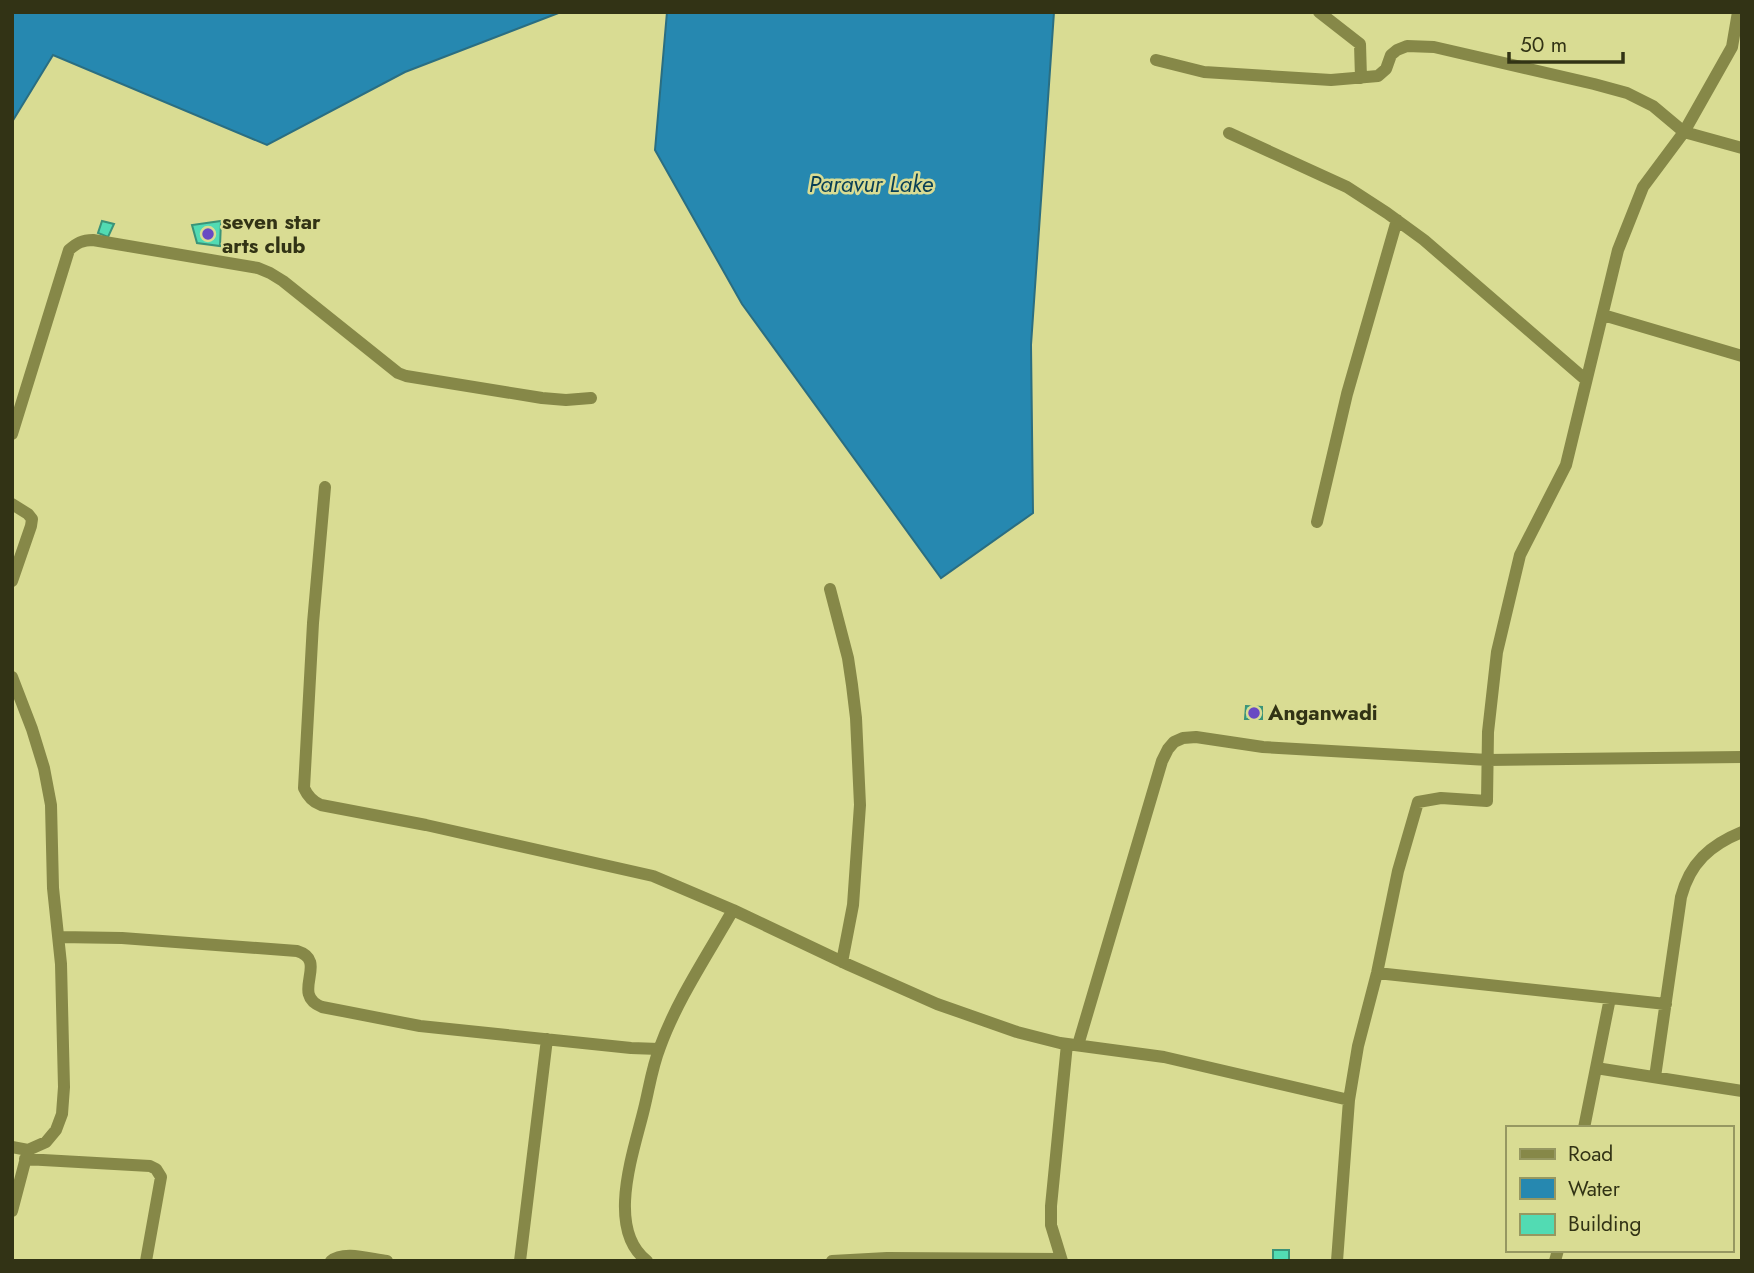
<svg xmlns="http://www.w3.org/2000/svg" width="1754" height="1273" font-family="Jost,sans-serif">
  <style>
    .water { fill: #2688b0; stroke: #2a6e82; stroke-width: 2 }
    .building { fill: #52dbb3; stroke: #3b9378; stroke-width: 2 }
    .lines { fill: none; stroke-linecap: round; stroke-linejoin: round }
    .minor { stroke: #868848; stroke-width: 12 }
    .poi-dot { fill: #694ac3; stroke: #d9dc93; stroke-width: 2.5 }
    .labels { text-anchor: middle; stroke-width: 5; stroke-linejoin: round; paint-order: stroke }
    .poi-label { font-size: 21px; font-weight: bold; fill: #323315; stroke: #d9dc93; text-anchor: start }
    .water-label { font-size: 23px; font-style: italic; fill: #083f55; stroke: #d9dc93 }
  </style>
  <rect width="100%" height="100%" fill="#d9dc93"/>
  <!-- water -->
  <path class="water" d="M12,12H561L405,72L267,145L53,55L12,122Z
    M667,12H1054L1031,345L1033,513L941,578L742,304L655,150Z"/>
  <!-- building -->
  <path class="building" d="M102,221L114,224L108,237L98,233Z
    M221,221L220,246L197,243L192,225Z
    M1246,706L1262,707V719H1245Z
    M1273,1250H1289V1261H1273Z"/>
  <g class="lines">
    <!-- minor -->
    <path class="minor" d="M1319,12L1360,44L1361,78
      M1156,60L1204,72L1331,80L1378,76L1386,69L1391,55L1397,50L1407,46L1434,47L1594,84L1627,93L1653,106L1684,132L1742,148
      M1229,133L1347,187L1387,213L1424,240L1586,380
      M1603,315L1742,356
      M12,434L69,250C77,243 82,240 93,240L258,268L270,273L283,281L398,373L406,376L542,398L566,400L591,398
      M325,487L313,623L304,788C308,797 313,802 321,805L426,825L653,876L733,910L849,965L937,1004L1017,1032L1060,1043L1164,1057L1349,1100
      M12,504L28,514L32,519L31,526L12,581
      M1317,522L1347,394L1397,220
      M830,589L848,658L852,685L856,718L860,805L853,905L842,962
      M12,677L32,729L44,768L51,805L53,888L61,964L64,1087L62,1114L56,1130L46,1142L28,1150L12,1147
      M59,937L122,938L297,951C330,961 289,994 322,1007L420,1026L631,1048L659,1049
      M1377,973L1666,1004
      M1078,1045L1162,761L1168,749L1174,742L1183,738L1196,737L1263,747L1488,760L1742,757
      M1596,1068L1742,1091
      M1655,1077L1681,897C1690,863 1710,845 1742,832
      M1584,1128L1610,998
      M25,1159L150,1166L156,1169L161,1177L146,1261
      M12,1211L27,1154
      M331,1261C344,1250 370,1259 387,1261
      M520,1261L547,1039
      M647,1261C605,1229 634,1151 644,1109C649,1089 652,1067 660,1047C677,1000 708,954 733,910
      M832,1261L887,1258L1061,1259
      M1062,1261L1051,1225V1206L1067,1044
      M1337,1261L1349,1100L1358,1046L1377,973L1398,871L1418,802L1441,798L1487,801L1488,732L1497,652L1520,555L1566,465L1618,250L1643,187L1684,132L1732,47L1738,12
      M1555,1261L1558,1250"/>
  </g>
  <!-- markers -->
  <g class="poi-dot">
    <circle cx="208" cy="234" r="7"/>
    <circle cx="1254" cy="713" r="7"/>
  </g>
  <g class="labels">
    <!-- poi labels -->
    <g class="poi-label">
      <text x="222" y="229">seven star<tspan x="222" dy="24">arts club</tspan></text>
      <text x="1268" y="720">Anganwadi</text>
    </g>
    <!-- water labels -->
    <g class="water-label">
      <text x="871" y="192">Paravur Lake</text>
    </g>
  </g>
  <!-- border -->
  <rect width="1754" height="1273" fill="none" stroke="#323315" stroke-width="28"/>
  <!-- legend -->
  <rect x="1506" y="1126" width="228" height="126" fill="#d9dc93" stroke="#969861" stroke-width="2"/>
  <rect x="1520" y="1149" width="35" height="10" fill="#868848" stroke="#969861" stroke-width="2"/>
  <text x="1568" y="1161" font-size="21" fill="#323315">Road</text>
  <rect x="1520" y="1178" width="35" height="21" fill="#2688b0" stroke="#969861" stroke-width="2"/>
  <text x="1568" y="1196" font-size="21" fill="#323315">Water</text>
  <rect x="1520" y="1214" width="35" height="21" fill="#52dbb3" stroke="#969861" stroke-width="2"/>
  <text x="1568" y="1231" font-size="21" fill="#323315">Building</text>
  <!-- scale -->
  <path d="M1509 52v10h114v-10" fill="none" stroke="#323315" stroke-width="3.5"/>
  <text x="1520" y="52" font-size="21" fill="#323315" stroke="#d9dc93" stroke-width="5" paint-order="stroke">50 m</text>
</svg>
